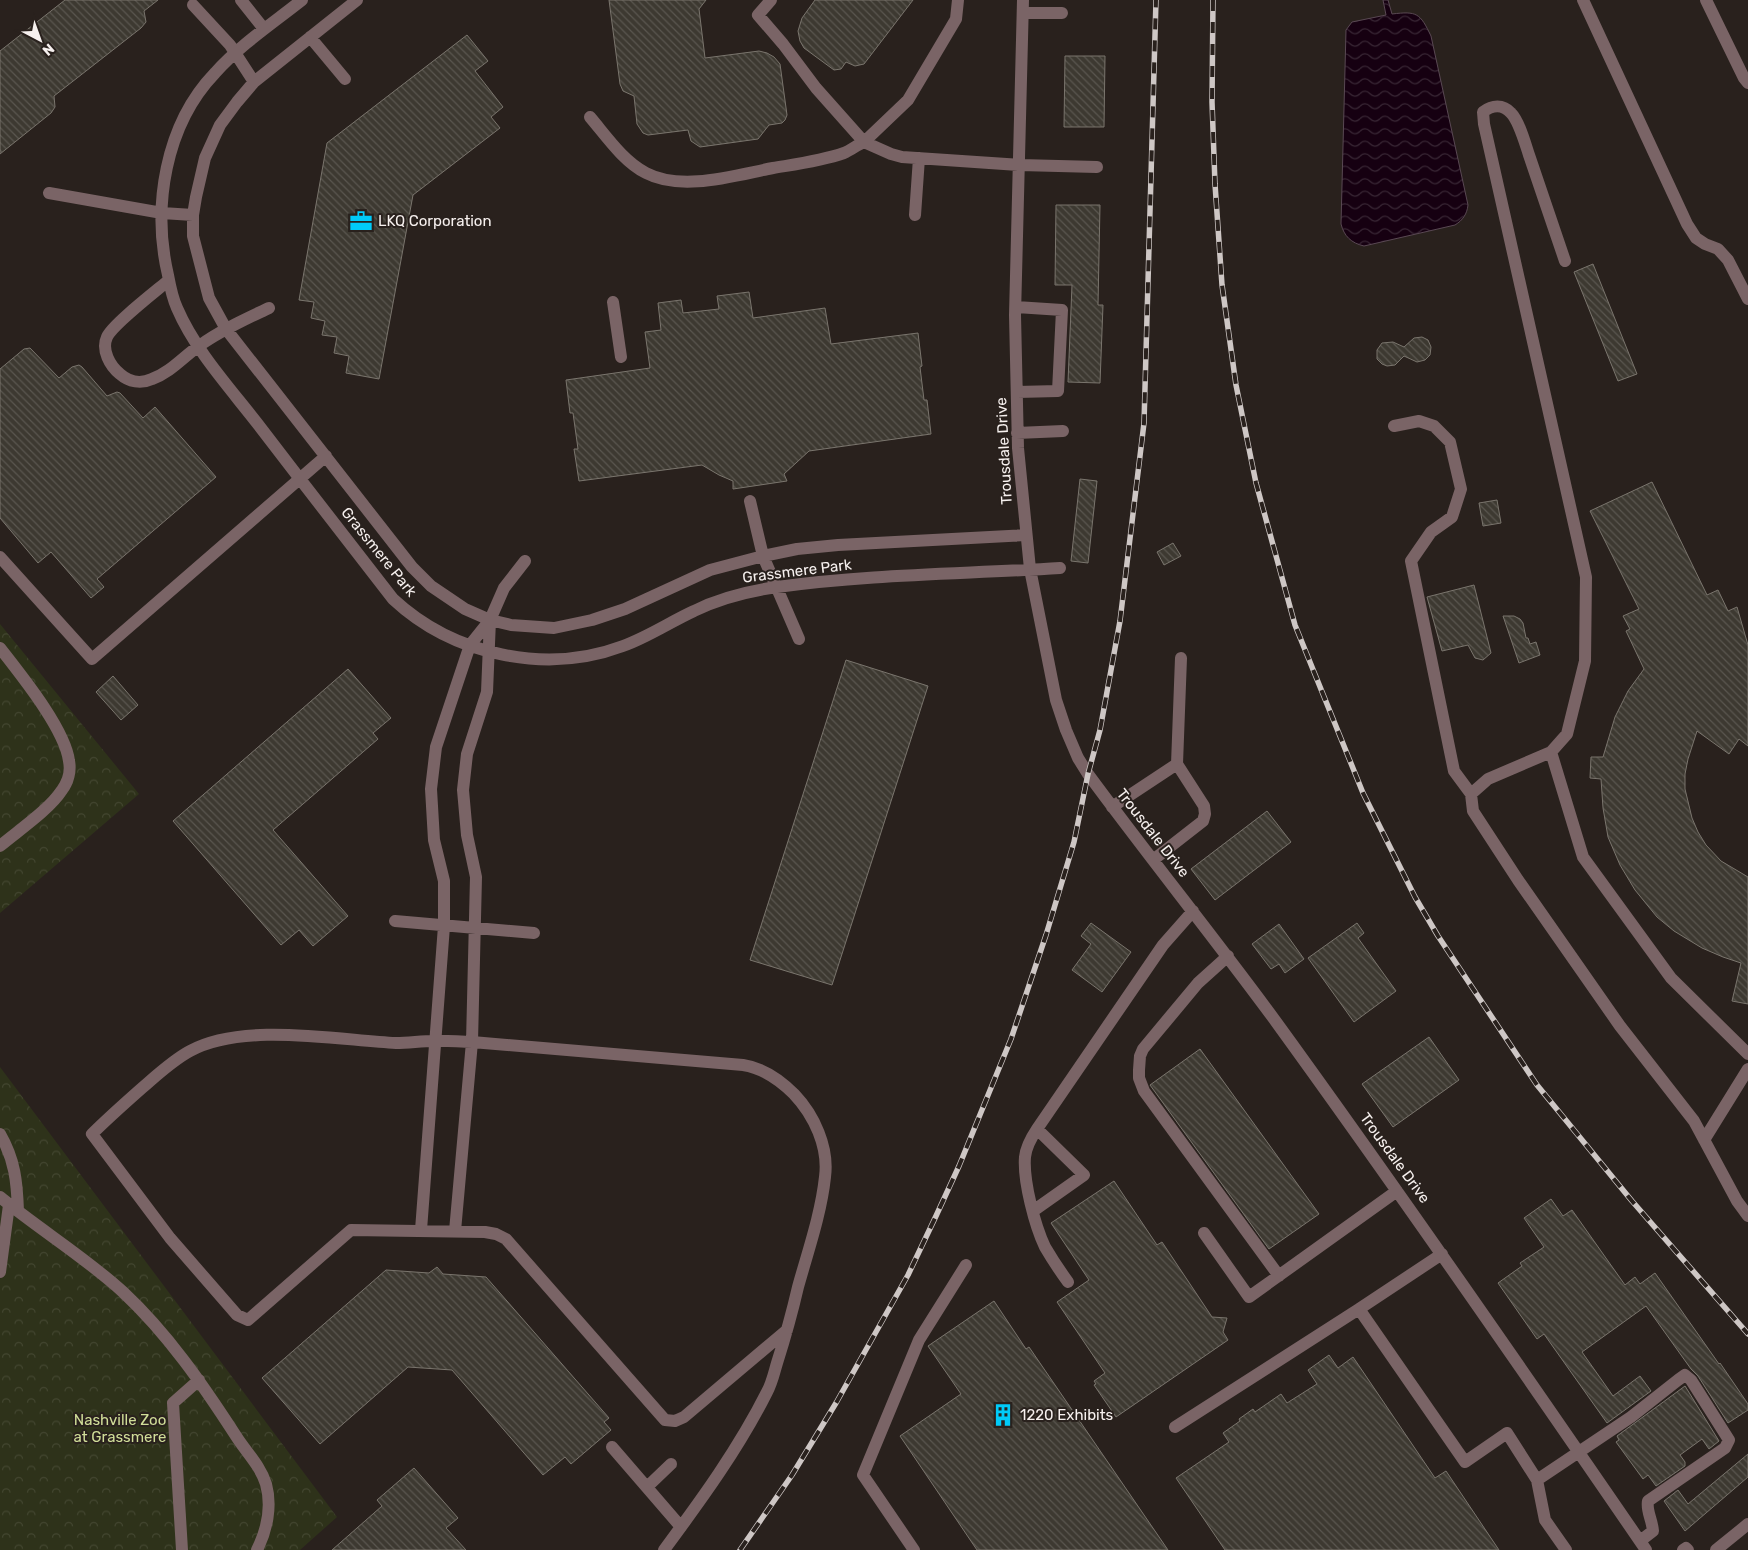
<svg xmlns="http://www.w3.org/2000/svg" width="1748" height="1550" font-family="Rubik,sans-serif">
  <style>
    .park { fill: url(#park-crowns) }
    .water { fill: url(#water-waves); stroke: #594853 }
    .building { fill: url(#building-back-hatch); stroke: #7a756d }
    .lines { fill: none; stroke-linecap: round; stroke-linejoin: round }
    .minor { stroke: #7a6466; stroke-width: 12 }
    .rail-casing { stroke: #cec7c5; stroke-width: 5.5 }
    .rail { stroke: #29211d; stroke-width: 4; stroke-dasharray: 11; stroke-linecap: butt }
    .labels { text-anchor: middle; stroke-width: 4; stroke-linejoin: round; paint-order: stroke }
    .poi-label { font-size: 15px; fill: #f6f0ee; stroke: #29211d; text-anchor: start }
    .street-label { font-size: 15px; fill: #f6f0ee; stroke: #29211d }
    .park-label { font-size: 15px; fill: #d0dd98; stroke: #29211d }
  </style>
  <defs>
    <pattern id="park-crowns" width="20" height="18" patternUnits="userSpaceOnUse" patternTransform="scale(1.25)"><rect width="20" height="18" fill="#2e321a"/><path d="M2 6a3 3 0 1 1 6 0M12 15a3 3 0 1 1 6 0" fill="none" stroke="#434630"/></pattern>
    <pattern id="water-waves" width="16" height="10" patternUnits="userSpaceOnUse" patternTransform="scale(1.25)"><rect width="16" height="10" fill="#160011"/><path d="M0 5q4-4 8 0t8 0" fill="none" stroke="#382634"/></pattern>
    <pattern id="building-back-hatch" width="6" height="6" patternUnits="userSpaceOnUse" patternTransform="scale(1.25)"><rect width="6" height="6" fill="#3d3931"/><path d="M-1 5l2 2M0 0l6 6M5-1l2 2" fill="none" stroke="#5a564f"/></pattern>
  </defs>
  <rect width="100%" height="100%" fill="#29211d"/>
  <!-- park -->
  <path class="park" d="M0,624L139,794L0,913Z
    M0,1067L337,1517L300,1550H0Z"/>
  <!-- water -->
  <path class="water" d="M1383,0H1388L1392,14C1417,11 1420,13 1431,36L1468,205C1467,214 1463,220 1455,225L1364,246C1351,243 1344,236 1341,224L1346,30L1352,22L1386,15Z"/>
  <!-- building -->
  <path class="building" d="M65,0H158L144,11L146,22L141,28L54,96L55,107L51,113L0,154V51Z
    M609,0H706L699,9L705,58L759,51L767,53L774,57L780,64L787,115L785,120L782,123L769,125L758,139L700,147L691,141L688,130L648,135L643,133L637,124L634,96L623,91L620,84Z
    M815,0H913L864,64L855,66L846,62L841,69L834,70L804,48L800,41L798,31L802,18Z
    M467,35L488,61L475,71L503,107L491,117L500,128L413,195L379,379L346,373L349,356L334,353L337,337L322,335L325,321L311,318L314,302L299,300L327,143Z
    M1065,56H1105L1104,127H1064Z
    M1056,205H1100L1098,305H1103L1100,383L1068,382L1072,285H1055Z
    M1593,264L1637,374L1618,381L1574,272Z
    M749,292L753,318L825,308L831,344L918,333L922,366L920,367L924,400H927L931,434L809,451L784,474L787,481L733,489V481L719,475L702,465L579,481L574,449H578L573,413H570L566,380L650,368L645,332L661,330L658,303L681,300L683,313L719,309L717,296Z
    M1422,337L1428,340L1431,347L1430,355L1425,360L1417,362L1404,356L1395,365L1387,366L1382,364L1377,359V350L1382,343L1393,342L1404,347L1414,338Z
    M30,348L59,378L72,367L79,365L82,367L107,396L117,392L120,393L143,418L155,407L216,477L97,579L104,587L91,598L51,552L38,563L0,518V369L24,349Z
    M1080,479L1097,481L1088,563L1071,561Z
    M1652,482L1707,595L1718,590L1728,611L1737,607L1748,645V746L1739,739L1729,754L1697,731L1688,759L1685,774V789L1692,818L1698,832L1706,845L1721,861L1748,877V1004L1732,1001L1741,963L1723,957L1702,948L1674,931L1657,917L1635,890L1620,865L1608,837L1603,808L1601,779L1590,778L1591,757H1603L1615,717L1628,691L1644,669L1626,631L1630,629L1623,616L1639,609L1590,511Z
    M1497,500L1501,523L1483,526L1479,503Z
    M1173,543L1181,556L1164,565L1157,552Z
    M1474,585L1491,653L1483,660L1475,658L1468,645L1442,651L1427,597Z
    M1503,616H1514L1520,619L1523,623L1526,638H1528L1530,644L1536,642L1540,655L1519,663Z
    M846,660L928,686L832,985L750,960Z
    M348,669L391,718L373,733L378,739L273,830L348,916L313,946L299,930L281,945L173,821Z
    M113,676L138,705L121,720L96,692Z
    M1267,811L1291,842L1215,900L1191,869Z
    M1091,923L1131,952L1102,992L1072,970L1091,944L1081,936Z
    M1357,923L1364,933L1358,938L1396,991L1354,1022L1308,958Z
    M1279,924L1304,959L1285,973L1279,964L1271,969L1252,944Z
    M1429,1037L1459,1080L1393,1127L1362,1084Z
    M1200,1049L1319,1214L1269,1249L1150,1085Z
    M1114,1181L1157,1245L1162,1242L1212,1317L1227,1318L1223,1332L1228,1340L1116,1417L1094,1385L1096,1384L1094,1381L1105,1373L1057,1302L1089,1280L1051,1223Z
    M1551,1199L1563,1216L1572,1210L1625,1285L1635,1277L1640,1284L1655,1273L1719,1364L1720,1363L1748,1404V1410L1728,1423L1698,1376L1691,1369L1646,1306L1582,1352L1613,1396L1640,1376L1651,1391L1607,1423L1544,1334L1537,1339L1498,1283L1522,1266L1520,1263L1544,1247L1524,1218Z
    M437,1267L443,1274L486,1277L609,1418L604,1422L611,1430L571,1464L565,1457L543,1475L452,1370L408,1367L320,1444L262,1378L386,1270L429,1273Z
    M994,1301L1026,1349L1029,1347L1168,1550H977L900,1436L961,1394L928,1346Z
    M1329,1355L1338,1368L1353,1357L1435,1478L1446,1471L1499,1550H1225L1176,1478L1229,1442L1223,1433L1240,1421L1239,1419L1253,1409L1255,1412L1281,1394L1287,1403L1317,1384L1308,1370Z
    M1685,1386L1719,1441L1709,1449L1702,1439L1680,1455L1685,1462V1466L1656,1486L1648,1475L1643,1479L1616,1442L1619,1440L1617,1436Z
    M1748,1454V1477L1685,1531L1664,1501L1678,1490L1688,1504Z
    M414,1468L458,1518L446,1528L466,1550H332L382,1506L377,1500Z"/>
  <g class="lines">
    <!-- minor -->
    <path class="minor" d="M241,0L264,29
      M302,0C273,23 240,45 215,73C165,125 152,207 168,275C170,286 172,297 177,308C195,350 229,387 257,423C302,482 348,541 393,599C453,655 546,675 623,646C648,637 670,622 694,611C720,598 749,591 777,587C871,574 966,574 1060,568
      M357,0L254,82L237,102L220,125L205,158L196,197L193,215V236L209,298L226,329L412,567L431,586L465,609L490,620L511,625L554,628L592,620L625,609L710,570L763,556L797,549L838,545L1026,535
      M958,0L956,19L908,100L864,142L891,154L902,157L1020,165L1097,167
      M1023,0L1015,315L1018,448L1030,569L1056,700L1066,730L1078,758L1088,774C1149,857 1213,936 1274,1019C1401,1194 1524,1372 1646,1550
      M1583,0L1687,224L1696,238L1705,244L1718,249L1728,260L1748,299
      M1706,0L1744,78L1748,83
      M193,5L230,45L254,82
      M1023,13H1062
      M310,37L345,79
      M590,117C607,137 623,161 646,173C682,192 736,175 773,168C797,164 821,161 844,153C851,150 857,145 864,142L816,88L783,44L758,15L771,0
      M49,193L162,213L193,215
      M915,215L919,158
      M1565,261C1553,225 1541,190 1529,155C1525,143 1519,121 1511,113C1503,104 1492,105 1483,112L1484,124L1586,577L1585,661L1567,734L1551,752L1488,779L1471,794L1473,811L1518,880L1620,1026L1694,1121L1737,1201L1748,1216
      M169,280C156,291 112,325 107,337C101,350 110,366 120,374C129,382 141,384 152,379C171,372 183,357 199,346C221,330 246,319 269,308
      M613,302L621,357
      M1016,307L1062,310L1058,391L1017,392
      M1394,426L1419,421L1434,426L1450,442L1461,489L1452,517L1431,532L1411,561L1454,771L1471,794
      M1017,433L1063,431
      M750,501L763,556L799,639
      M0,557L92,659L326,456
      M0,648C21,675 65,729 69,761C71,771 68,782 62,790C49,810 19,830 0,846
      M1551,752L1583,857L1671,978L1748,1054
      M1112,807L1177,764
      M1153,860L1203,821L1205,814L1204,806L1177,764L1181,658
      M395,921L534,933
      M1228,956L1198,983L1143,1049L1140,1056L1139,1070V1078L1144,1091L1279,1276
      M0,1134C15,1160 17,1182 18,1211
      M1704,1140L1748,1069
      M0,1197C40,1230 85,1257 123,1292C168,1334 203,1385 236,1436C246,1452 260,1465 266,1484C272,1506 267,1530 257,1550
      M1033,1211L1084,1175L1037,1129
      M421,1230L444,926V881L434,840L431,789L436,747L470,645L490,620L504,588L525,561
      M455,1231L472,1042L476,877L467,835L463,790L467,754L487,692L490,620
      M1204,1233L1249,1297L1397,1191
      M1442,1254L1359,1309L1465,1462L1507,1433L1537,1480L1631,1417L1678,1380L1685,1375L1691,1380L1729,1440L1725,1448L1648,1501C1646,1511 1652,1519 1653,1531L1640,1541
      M0,1272L9,1205
      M1068,1282C1060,1271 1052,1259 1045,1247C1035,1226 1023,1181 1025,1157C1026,1147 1031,1138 1037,1129L1163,945L1193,911
      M1175,1427L1359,1309
      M612,1447L681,1527
      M1537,1480L1545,1520L1566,1550
      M647,1487L671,1464
      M182,1550L173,1403L199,1380
      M664,1550C701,1500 739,1448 767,1392C772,1383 774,1373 777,1363C785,1338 792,1313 798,1287C808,1251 821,1214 825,1177C829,1147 814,1115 794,1094C780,1080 763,1068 743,1065L472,1042C459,1042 446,1040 434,1041C421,1041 409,1043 396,1043C337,1040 243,1022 190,1051C173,1060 157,1075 142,1088C125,1103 108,1118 92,1134L170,1238L237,1315L248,1320L351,1230L485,1232L496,1234L506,1239L665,1420L675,1421L684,1417L787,1330
      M914,1550L863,1475L919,1340L966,1265
      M1683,1550L1686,1548L1688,1550
      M1716,1550L1748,1524"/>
    <defs>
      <path id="rail" d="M1213,0L1212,102L1215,184L1222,285L1236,385L1256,483L1295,625L1363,793L1415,897L1438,936L1537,1085L1632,1201L1748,1334
        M740,1550L792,1475L836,1403L908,1275L936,1216L959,1166L1011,1039L1046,935L1074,842L1088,774L1100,730L1120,621L1144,423L1156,0"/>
    </defs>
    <!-- rail casing -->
    <use href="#rail" class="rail-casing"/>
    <!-- rail -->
    <use href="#rail" class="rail"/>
  </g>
  <!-- icons -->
  <defs>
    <symbol id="office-bare" viewBox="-9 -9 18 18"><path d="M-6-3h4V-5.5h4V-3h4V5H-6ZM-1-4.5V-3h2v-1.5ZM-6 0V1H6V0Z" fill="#00cbf9" stroke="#29211d" stroke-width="2.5" paint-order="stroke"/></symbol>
    <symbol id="building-bare" viewBox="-9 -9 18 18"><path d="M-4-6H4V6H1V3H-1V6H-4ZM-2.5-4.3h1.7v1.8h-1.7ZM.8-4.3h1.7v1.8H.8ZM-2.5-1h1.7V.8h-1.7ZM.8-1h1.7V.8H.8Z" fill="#00cbf9" stroke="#29211d" stroke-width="2.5" paint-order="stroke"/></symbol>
  </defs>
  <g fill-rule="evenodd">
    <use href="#office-bare" x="345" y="205" width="32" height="32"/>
    <use href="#building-bare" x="987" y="1399" width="32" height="32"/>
  </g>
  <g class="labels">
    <!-- poi labels -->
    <g class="poi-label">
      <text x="378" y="226">LKQ Corporation</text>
      <text x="1020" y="1420">1220 Exhibits</text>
    </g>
    <!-- street labels -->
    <g class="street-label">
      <text transform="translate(1004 451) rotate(-93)" y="5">Trousdale Drive</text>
      <text transform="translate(379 552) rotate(51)" y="5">Grassmere Park</text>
      <text transform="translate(797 571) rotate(-7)" y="5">Grassmere Park</text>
      <text transform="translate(1153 833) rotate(52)" y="5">Trousdale Drive</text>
      <text transform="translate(1395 1158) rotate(54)" y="5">Trousdale Drive</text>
    </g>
    <!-- park labels -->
    <g class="park-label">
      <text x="120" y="1425">Nashville Zoo<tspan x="120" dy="17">at Grassmere</tspan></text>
    </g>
  </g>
  <!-- north arrow -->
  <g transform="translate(40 40) rotate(139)" stroke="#29211d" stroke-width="4" paint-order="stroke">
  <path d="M0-4L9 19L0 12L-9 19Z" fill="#f6f0ee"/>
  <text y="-8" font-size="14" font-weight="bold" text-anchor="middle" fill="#f6f0ee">N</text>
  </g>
</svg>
